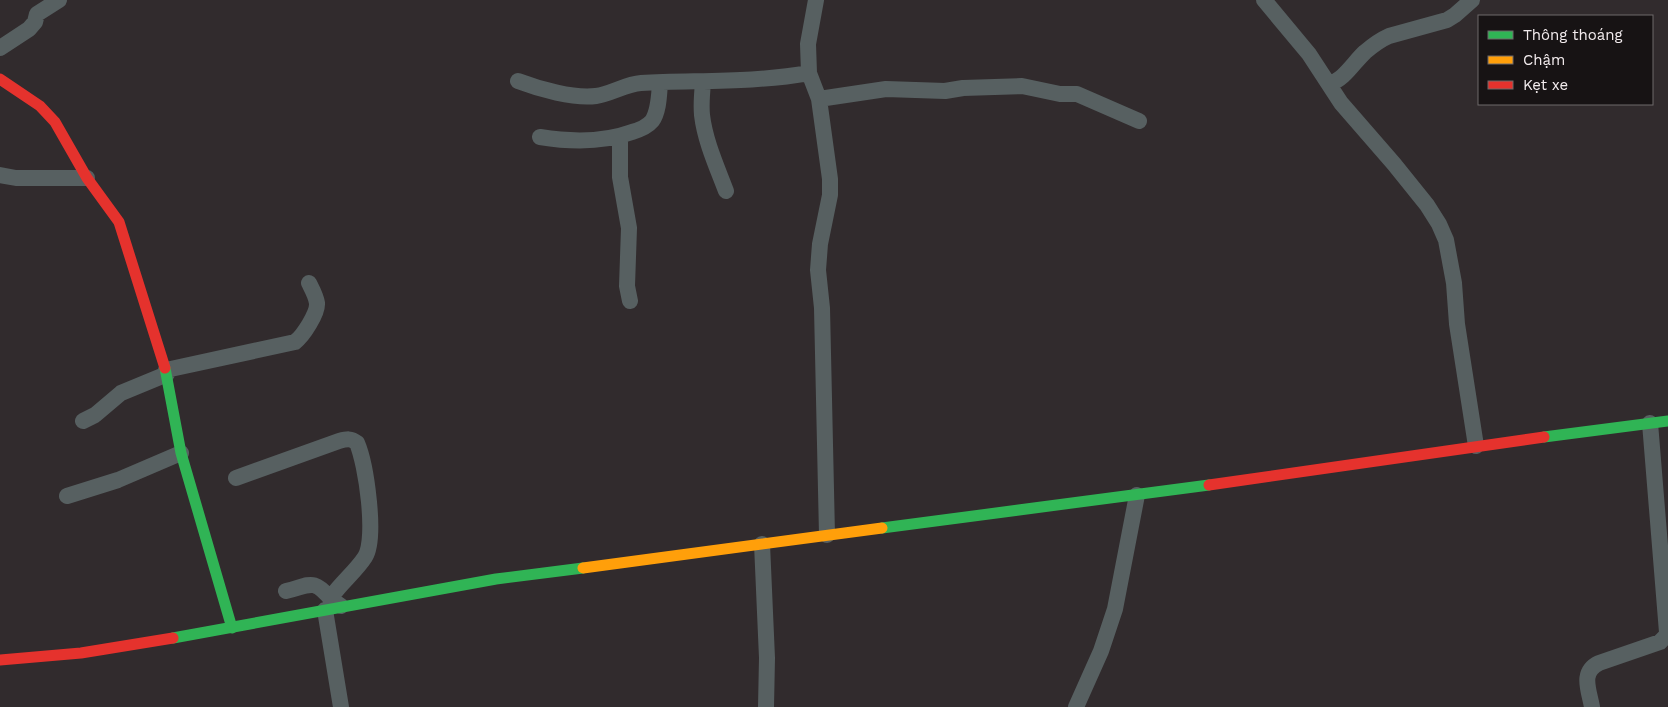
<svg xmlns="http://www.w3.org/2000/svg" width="1668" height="707" font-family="'Work Sans',sans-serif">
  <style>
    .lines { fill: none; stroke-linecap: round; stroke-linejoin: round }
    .street { stroke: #576061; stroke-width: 16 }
    .fast { stroke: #30b455; stroke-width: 11 }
    .slow { stroke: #ff9f0a; stroke-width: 11 }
    .jam { stroke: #e5322d; stroke-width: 11 }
  </style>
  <rect width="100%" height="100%" fill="#312b2d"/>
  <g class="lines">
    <!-- street -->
    <path class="street" d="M816,0L808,44L809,73L819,99L830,179V195L820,244L818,270L822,308L827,535
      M1264,0L1309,54L1341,103L1394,164L1427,205L1439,224L1446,240L1454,283L1457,324L1476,446
      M0,48L29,29L35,22L37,14L59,0
      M518,81C539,89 574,99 596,96C611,94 626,84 641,83C697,80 753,83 809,73
      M703,83C702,93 701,104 702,115C705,141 717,167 726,191
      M1329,84C1344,80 1354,62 1365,52C1372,46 1380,40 1389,36L1447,20L1455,15L1472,0
      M819,99L886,89L945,91L963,88L1022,86L1060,94H1077L1139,121
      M620,136V177L629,228L627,286L630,301
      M540,137C571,142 602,143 632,132C639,130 647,127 652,121C659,111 659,95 660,83
      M0,175L16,178H87
      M166,370L295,342C303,336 318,313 317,303C316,296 312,289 309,283
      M83,421L95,415L121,393L167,374
      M236,478L339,441C347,439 351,438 357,443C366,464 377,538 365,557C356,571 342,582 332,596L331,599L341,606
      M67,496L118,480L181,453
      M762,544L767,658L766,707
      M286,591C311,585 313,578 331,599
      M325,610L341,707
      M1076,707L1101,651L1115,609L1137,495
      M1592,707C1589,690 1580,672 1599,663L1660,642L1666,636L1667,632L1650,423"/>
    <!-- fast -->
    <path class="fast" d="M165,368L181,453L232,628
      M1544,437L1668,421
      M882,528L1209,485
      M173,638L496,579L583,568"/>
    <!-- slow -->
    <path class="slow" d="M583,568L882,528"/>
    <!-- jam -->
    <path class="jam" d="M0,79L40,106L55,122L87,178L119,222L165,368
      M1209,485L1544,437
      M0,660L81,653L173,638"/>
  </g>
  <!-- legend -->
  <rect x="1478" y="15" width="175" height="90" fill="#171314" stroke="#6f6a6b"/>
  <rect x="1488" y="31" width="25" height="8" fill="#30b455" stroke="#6f6a6b"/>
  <text x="1523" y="40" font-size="15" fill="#f3ecee">Thông thoáng</text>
  <rect x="1488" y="56" width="25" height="8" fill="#ff9f0a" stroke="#6f6a6b"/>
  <text x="1523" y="65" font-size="15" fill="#f3ecee">Chậm</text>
  <rect x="1488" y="81" width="25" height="8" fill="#e5322d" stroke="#6f6a6b"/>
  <text x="1523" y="90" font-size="15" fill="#f3ecee">Kẹt xe</text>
</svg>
